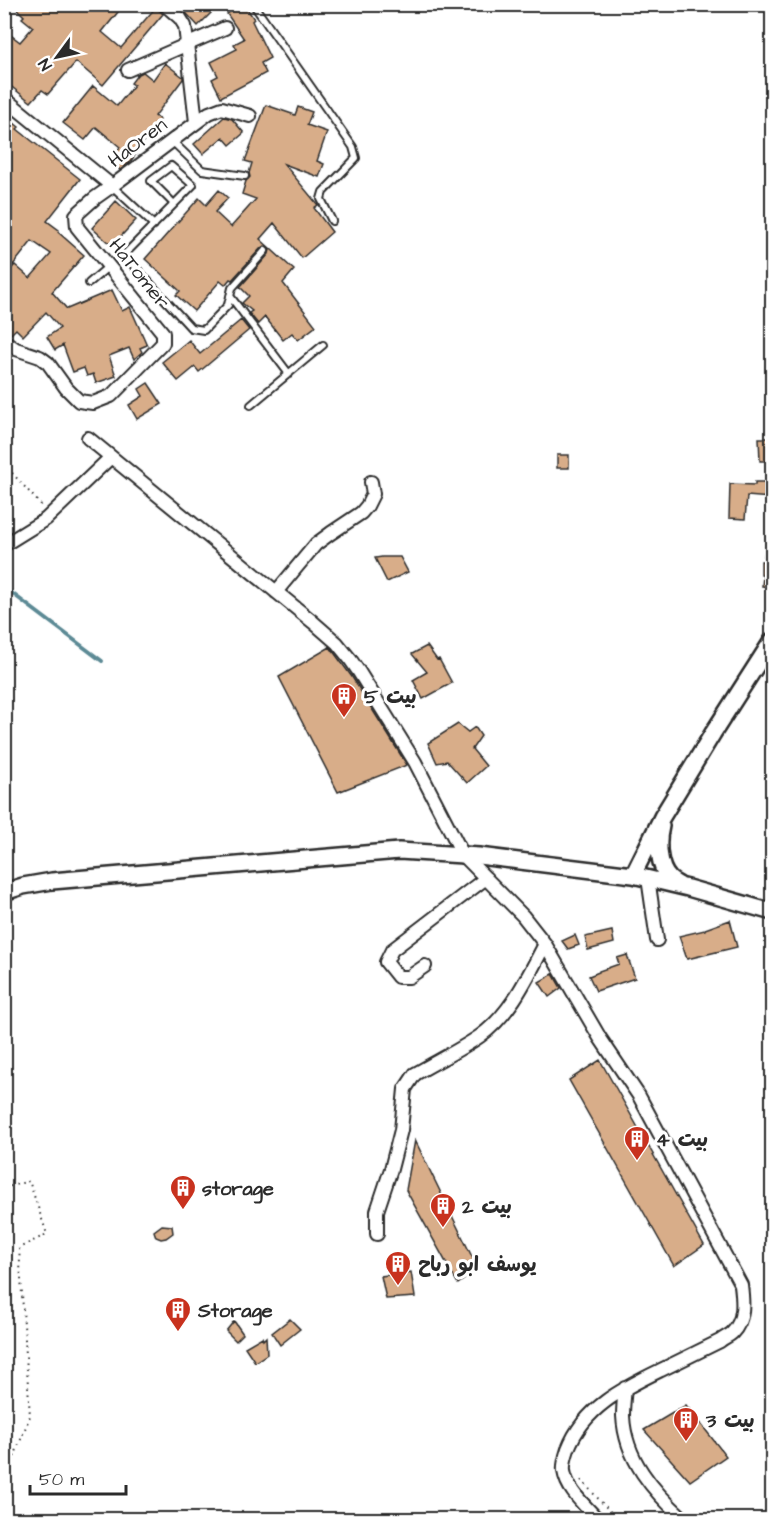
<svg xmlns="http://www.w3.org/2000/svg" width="777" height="1524" font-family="'Architects Daughter','Playpen Sans Arabic',sans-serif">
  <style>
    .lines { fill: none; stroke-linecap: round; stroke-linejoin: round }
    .stream { stroke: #5c8a95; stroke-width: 4 }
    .building { fill: #d8ad89; stroke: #2b2b2b; stroke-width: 1.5 }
    .service-casing { stroke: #2b2b2b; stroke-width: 10 }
    .minor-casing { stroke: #2b2b2b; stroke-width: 16 }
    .tertiary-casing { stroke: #2b2b2b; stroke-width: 20 }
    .path { stroke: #2b2b2b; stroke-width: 2; stroke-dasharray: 1.5 4.5; stroke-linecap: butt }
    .service { stroke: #fff; stroke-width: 6 }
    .minor { stroke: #fff; stroke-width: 12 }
    .tertiary { stroke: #fff; stroke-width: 15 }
    .labels { text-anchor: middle; stroke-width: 6; stroke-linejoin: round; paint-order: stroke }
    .street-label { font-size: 20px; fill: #2b2b2b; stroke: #fff }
    .poi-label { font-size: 20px; font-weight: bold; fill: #2b2b2b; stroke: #fff; text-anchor: start }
  </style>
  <rect width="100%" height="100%" fill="#fff"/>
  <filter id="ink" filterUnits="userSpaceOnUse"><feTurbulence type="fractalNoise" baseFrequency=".0167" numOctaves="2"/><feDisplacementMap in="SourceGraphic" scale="12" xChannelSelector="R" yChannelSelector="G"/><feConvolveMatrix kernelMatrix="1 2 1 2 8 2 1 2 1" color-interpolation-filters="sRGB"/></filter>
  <g filter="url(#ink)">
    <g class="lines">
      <!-- stream -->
      <path class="stream" d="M4,590L9,591L102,661"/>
    </g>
    <!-- building -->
    <path class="building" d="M12,4H109L118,12L102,32L121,48L156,7L163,14L103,85L76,62L48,94L42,90L31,102L4,81V30L20,42L33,27L22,18L24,16Z
      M178,4H220L198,26Z
      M240,4H244L254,19L252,21L270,58L261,63L266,73L221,97L212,79L218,76L211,62L237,49L234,44L244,39L227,14Z
      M165,63L183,77V79L155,116L160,120L134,153L136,154L130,162L120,170L109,161L120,147L96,127L85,140L63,123L93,86L117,106L134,85L131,83L137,75L143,72L153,80Z
      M266,105L295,115L298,107L312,112L307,125L327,132L317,161L324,164L319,177L284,164L318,205L314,208L332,232L302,258L274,223L260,239L294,270L283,283L316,326L298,340L292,333L283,340L265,317L258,324L249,313L252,311L242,303L249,296L240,287L269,254L270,250L268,247L264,246L261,248L232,280L230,279L225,285L220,281L194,311L176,295L180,291L145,259L199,198L206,205L219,190L228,198L215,212L231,227L256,199L242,194L246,181L250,177L249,173L252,163L245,161Z
      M4,115L19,127L17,129L80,179L47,221L59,230L58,232L84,255L52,292L67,309L112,290L122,311L130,307L147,345L140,348L142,352L134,359L129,348L109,356L116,376L96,383L93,374L87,376L84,368L73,372L63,345L55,350L47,337L60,328L46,312L23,336L16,329L10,335L4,333V276L15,265L30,278L51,254L32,241L13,265L4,258Z
      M224,117L232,119L244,133L230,145L223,137L203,154L194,144Z
      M116,201L136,220L112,246L92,228Z
      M241,320L249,330L199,372L195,367L178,381L162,362L189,340L200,354Z
      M148,383L162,404L137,419L129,405L143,396L139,389Z
      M759,438H772V461H760Z
      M557,455H569V468H557Z
      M755,482H772V498L747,496L745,519L729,518L730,484L755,485Z
      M765,549H772V587L762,586L763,575H761V561H764Z
      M382,557H400L408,572L387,582L375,558Z
      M427,646L437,660L439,659L452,683L423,699L413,680L427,672L412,654Z
      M330,647L352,677L407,765L338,792L279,677Z
      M458,724L468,732L475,727L481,736L472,749L486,766L467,783L447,761L437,763L428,743Z
      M730,920L737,947L687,959L679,936L705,930V929Z
      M612,931L614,943L588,950L585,937Z
      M575,935L579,945L568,949L562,941Z
      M627,955L635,978L596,991L589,976L599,972V971L619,964L617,958Z
      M553,974L561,988L549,997L539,982Z
      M600,1060L704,1245L674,1266L569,1080Z
      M415,1140L478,1269L458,1284L406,1190Z
      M162,1225L172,1226L173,1233L166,1238L161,1239L156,1237L154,1231Z
      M411,1272L415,1297L386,1299L381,1276Z
      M290,1319L300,1329L280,1345L272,1333Z
      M234,1321L243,1334L236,1341L226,1331Z
      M262,1337L263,1340L266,1337L267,1354L255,1362L245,1347Z
      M686,1405L726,1456L690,1481L644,1430Z"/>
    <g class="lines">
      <defs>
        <path id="service" d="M253,4L353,147L356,158L323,192L321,199L332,221
          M4,8L7,5
          M171,140L202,170L245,176
          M112,186L154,225
          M174,204L151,181L171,166L193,185L124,255L191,328L204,330L228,305L232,288L265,251
          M89,283L109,266
          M230,296L289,374
          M251,405L323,345"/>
        <path id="minor" d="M164,4L180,18L185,26L196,122
          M128,70L225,28
          M4,98L112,186L209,113L222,108L250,116
          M4,341L16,349L40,357L48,363L66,388L79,401L93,403L111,396L163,343V333L77,227L76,215L95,198L112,186
          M88,438L313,622L337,643L350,659L359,672L415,762L463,855L523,916L545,944L600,1038L639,1096L741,1285C743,1301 745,1320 732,1333C729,1336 723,1338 720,1341C700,1351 681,1360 661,1370C624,1388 584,1407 568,1449C566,1455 563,1464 564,1471C567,1491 586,1506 598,1520
          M4,545L46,519L111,457
          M276,592L316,544L331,533L361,513L367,506L373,494L371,482
          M648,878L657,940
          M425,966L409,977H398L386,962L392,950L486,878
          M377,1234V1211L391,1169L401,1130L405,1089L415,1074C437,1061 460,1050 480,1036C511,1014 528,976 545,944
          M625,1388C624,1397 623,1407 623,1416C625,1459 653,1491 684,1519"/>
        <path id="tertiary" d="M661,826C657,842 658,868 670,879C673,882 676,883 679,885
          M633,875L662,817L713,733L772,641
          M4,892L23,886L52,881L399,851L479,856L633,875L688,888L772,912"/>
      </defs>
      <!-- service casing -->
      <use href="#service" class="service-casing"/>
      <!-- minor casing -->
      <use href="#minor" class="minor-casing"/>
      <!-- tertiary casing -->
      <use href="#tertiary" class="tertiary-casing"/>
      <!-- path -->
      <path class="path" d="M4,464L42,506
        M4,1188L29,1181L47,1234L19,1248L30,1416L4,1483
        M581,1480L618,1520"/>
      <!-- service -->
      <use href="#service" class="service"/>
      <!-- minor -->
      <use href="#minor" class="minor"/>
      <!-- tertiary -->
      <use href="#tertiary" class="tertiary"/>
    </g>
  </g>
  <!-- icons -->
  <defs>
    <symbol id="building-pin" viewBox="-11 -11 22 30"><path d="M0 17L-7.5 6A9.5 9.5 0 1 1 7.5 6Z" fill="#c8321e" stroke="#fff"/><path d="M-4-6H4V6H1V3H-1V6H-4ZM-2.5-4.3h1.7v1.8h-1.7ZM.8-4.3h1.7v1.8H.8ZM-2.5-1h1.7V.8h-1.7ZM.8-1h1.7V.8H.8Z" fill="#fff"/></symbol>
  </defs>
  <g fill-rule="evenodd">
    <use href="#building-pin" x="329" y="681" width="30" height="40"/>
    <use href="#building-pin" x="622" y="1124" width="30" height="40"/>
    <use href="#building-pin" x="168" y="1173" width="30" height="40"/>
    <use href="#building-pin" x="428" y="1191" width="30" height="40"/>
    <use href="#building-pin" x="383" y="1249" width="30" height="40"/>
    <use href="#building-pin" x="163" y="1295" width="30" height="40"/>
    <use href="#building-pin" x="671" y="1405" width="30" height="40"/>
  </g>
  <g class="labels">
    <!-- street labels -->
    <g class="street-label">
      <text transform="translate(137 142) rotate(-37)" y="7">HaOren</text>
      <text transform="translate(140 273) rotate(51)" y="7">HaTomer</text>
    </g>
    <!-- poi labels -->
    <g class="poi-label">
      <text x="364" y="703">بيت 5</text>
      <text x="656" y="1146">بيت 4</text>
      <text x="202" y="1195">storage</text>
      <text x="462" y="1213">بيت 2</text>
      <text x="418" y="1271">يوسف ابو رباح</text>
      <text x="198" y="1317">Storage</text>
      <text x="706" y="1427">بيت 3</text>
    </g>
  </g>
  <!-- margin -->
  <rect width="777" height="1524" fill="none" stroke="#fff" stroke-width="24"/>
  <rect x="12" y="12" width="753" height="1500" fill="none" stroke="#2b2b2b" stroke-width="2" filter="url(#ink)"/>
  <!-- north arrow -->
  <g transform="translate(57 57) rotate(237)" stroke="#ffffff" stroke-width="4.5" paint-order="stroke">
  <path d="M0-4.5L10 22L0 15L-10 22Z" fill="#2b2b2b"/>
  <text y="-9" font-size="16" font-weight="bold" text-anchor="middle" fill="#2b2b2b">N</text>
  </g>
  <!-- scale -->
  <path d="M30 1485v9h96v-9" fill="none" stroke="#2b2b2b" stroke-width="3"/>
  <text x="39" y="1485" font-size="18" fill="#2b2b2b" stroke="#ffffff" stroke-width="4.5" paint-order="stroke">50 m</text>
</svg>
